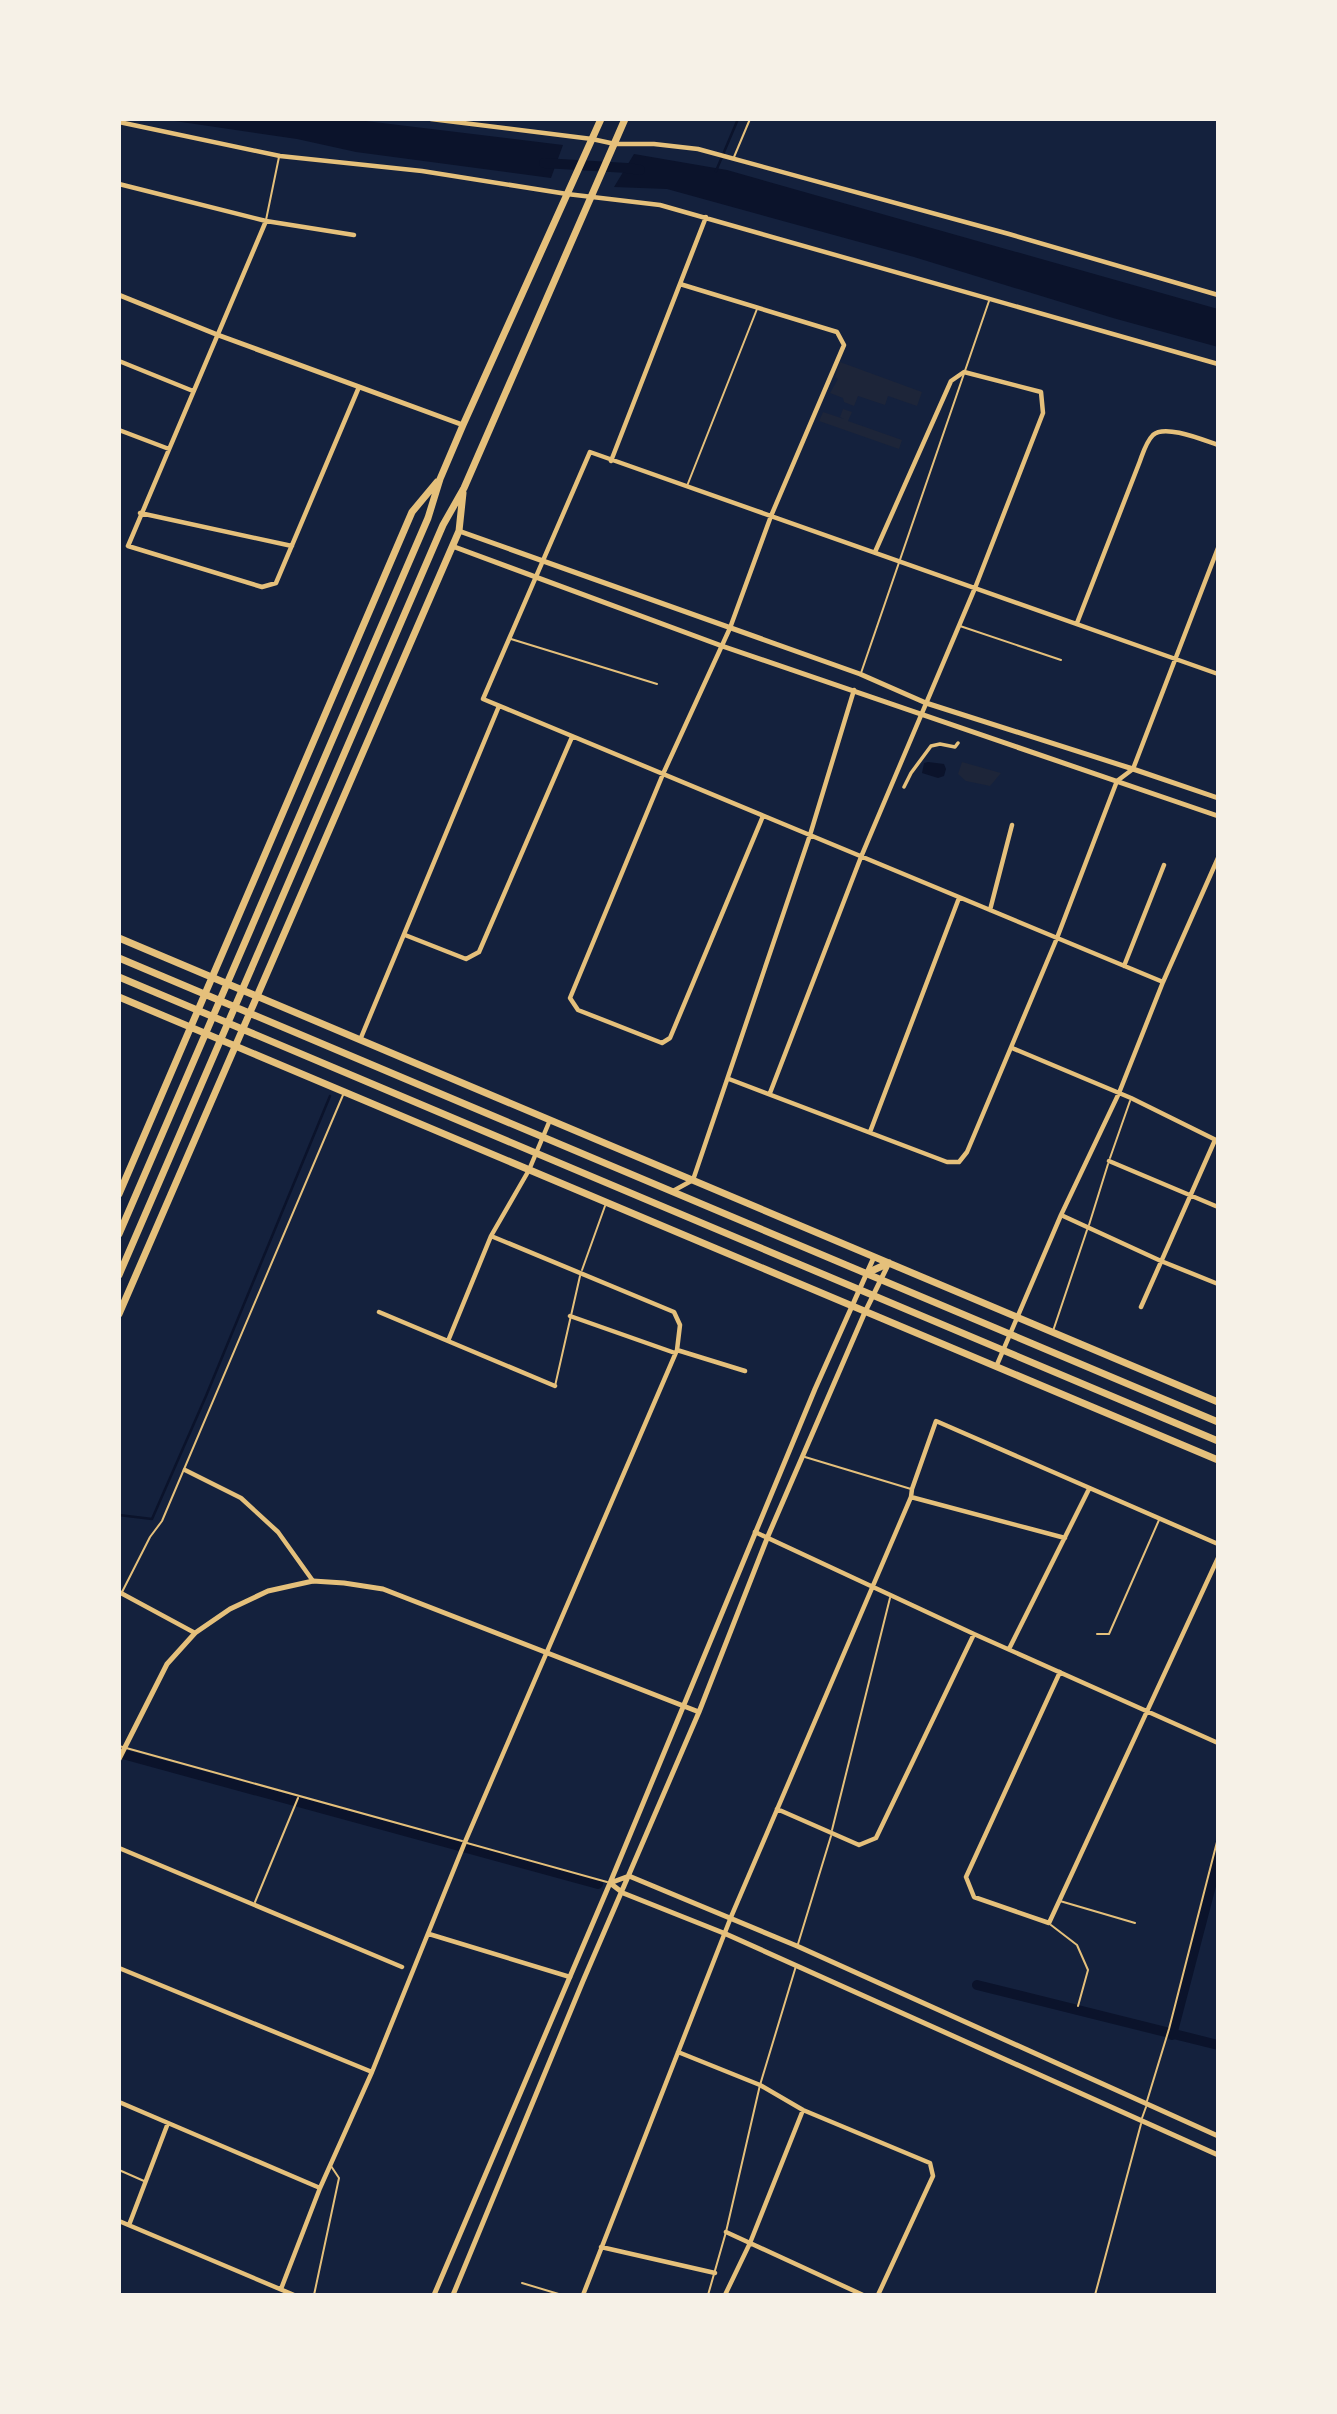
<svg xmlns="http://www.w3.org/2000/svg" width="1337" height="2414" font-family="'IBM Plex Sans',sans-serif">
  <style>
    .green { fill: #1d2539 }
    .water { fill: #0b132b }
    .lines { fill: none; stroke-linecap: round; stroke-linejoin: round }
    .stream { stroke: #0b132b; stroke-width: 2.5 }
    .canal { stroke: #0b132b; stroke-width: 10 }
    .service { stroke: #e5c07b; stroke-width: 2 }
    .pedestrian { stroke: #e5c07b; stroke-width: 3.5 }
    .minor { stroke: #e5c07b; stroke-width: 4.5 }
    .tertiary { stroke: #e5c07b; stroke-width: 5 }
    .primary { stroke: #e5c07b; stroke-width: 7 }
  </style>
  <rect width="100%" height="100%" fill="#14213d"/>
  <!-- green -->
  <path class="green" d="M840,362L922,392L917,406L888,396L885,405L858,396L854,406L844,402L843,398L830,393L838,379L835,377Z
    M843,409L852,412L848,421L902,440L899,449L819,421L823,412L844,419L840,417Z
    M962,762L1001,773L990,786L966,781L958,774Z"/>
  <!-- water -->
  <path class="water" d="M161,119H349L563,145L551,178L356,152L297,139Z
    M634,154L727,170L1218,309V347L1113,318L914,257L667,189L614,187Z
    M928,762L944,764L946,769L944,776L938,778L922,773L924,763Z"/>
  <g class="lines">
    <!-- stream -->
    <path class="stream" d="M716,171L738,119
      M119,1515L152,1519L206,1396L330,1096"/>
    <!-- canal -->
    <path class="canal" d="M544,163L627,168L640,170
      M119,1753L598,1884
      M977,1985L1218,2045
      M1172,2035L1218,1859"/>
    <!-- service -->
    <path class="service" d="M734,157L750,119
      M266,220L279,157
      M687,486L757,309
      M960,626L1061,660
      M511,639L657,684
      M861,673L989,301
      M1110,1158L1130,1101
      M1089,1225L1108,1164
      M582,1270L605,1206
      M1053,1331L1087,1230
      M555,1386L580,1276
      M805,1457L911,1489
      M119,1598L150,1537L162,1521L343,1095
      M1097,1634H1109L1159,1520
      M119,1746L462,1841
      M832,1830L890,1598
      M467,1843L607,1882
      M1060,1901L1135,1923
      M255,1902L298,1798
      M1051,1925L1077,1945L1088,1970L1078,2006
      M798,1944L831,1836
      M1147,2101L1169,2029L1218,1838
      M1142,2118L1146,2107
      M119,2170L144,2181
      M522,2283L562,2295
      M314,2295L339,2178L331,2166
      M708,2295L726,2232L760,2085L796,1966
      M1095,2295L1141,2124"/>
    <!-- pedestrian -->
    <path class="pedestrian" d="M904,787L911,773L931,746L940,744L955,747L958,743"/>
    <!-- minor -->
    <path class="minor" d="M431,119L592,139L615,144H654L698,149L1009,234L1218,295
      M119,122L280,156L422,171L567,194L660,205L1218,364
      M119,184L266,221L354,235
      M266,221L128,546L262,587L276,583L359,387
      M680,284L837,332L844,345L771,516L730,628L663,774L570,998L578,1010L662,1043L670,1038L763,816
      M119,361L193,391
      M119,430L169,449
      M611,461L706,217
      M140,513L292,546
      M1077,623L1140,461C1143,453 1146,442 1153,435C1165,424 1203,440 1218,445
      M990,910L1012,825
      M405,935L466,959L479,952L572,737
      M1124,966L1164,865
      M1163,982L483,699L590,452L1218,674
      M360,1040L499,706
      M1012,1048L1131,1098L1218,1141
      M729,1079L947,1162H959L967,1152L1057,938L1117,781L1133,769L1218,548
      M770,1093L861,857L975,588L1043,413L1041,392L964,372L951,381L875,552
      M870,1132L959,898
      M1109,1161L1218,1207
      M673,1191L693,1180L810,835L854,690
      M1061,1215L1161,1261L1218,1284
      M1141,1307L1215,1140
      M379,1312L555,1386
      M570,1316L675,1353
      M448,1341L491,1236L529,1170L550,1120
      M677,1350L745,1371
      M996,1367L1061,1215L1119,1093L1163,982L1218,858
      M185,1470L241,1498L278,1532L313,1581
      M911,1497L1065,1538
      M755,1532L974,1634L1218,1743
      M119,1592L195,1633
      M1009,1649L1089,1489
      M1060,1672L966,1877L974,1897L1049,1923L1218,1558
      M777,1809L859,1845L876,1838L974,1634
      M119,1848L402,1967
      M429,1934L570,1977
      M119,1968L372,2072
      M678,2052L760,2085L803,2110L930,2163L933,2176L878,2295
      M119,2102L320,2188
      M119,2221L294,2295
      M129,2225L168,2123
      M726,2232L863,2295
      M601,2247L715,2273
      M281,2289L320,2188L372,2072L465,1842L677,1350L680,1325L674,1312L491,1236
      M583,2295L731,1917L911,1497L912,1489L936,1421L1218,1544
      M725,2295L750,2243L803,2110"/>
    <!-- tertiary -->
    <path class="tertiary" d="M119,295L218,335L463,425
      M459,531L860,674L926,703L1133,769L1218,798
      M452,546L722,646L1218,816
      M119,1759L167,1664L195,1633L230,1609L268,1591L313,1581L344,1583L383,1589L699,1712
      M610,1883L623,1893L726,1934L1218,2155
      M610,1883L629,1876L797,1946L1218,2136
      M434,2295L610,1883L815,1389L874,1257
      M453,2295L583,1981L699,1712L768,1536L865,1312L889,1263"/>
    <!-- primary -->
    <path class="primary" d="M119,938L1218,1402
      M119,958L1218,1422
      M119,977L1218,1441
      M119,997L1218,1460
      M119,1194L412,512L437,482
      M119,1234L428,518L440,479L463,425L601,119
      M867,1273L889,1263
      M119,1275L443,525L464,488L625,119
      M119,1314L459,531L463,493"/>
  </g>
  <!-- border -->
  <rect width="1337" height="2414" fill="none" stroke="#f6f1e7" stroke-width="242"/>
</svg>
